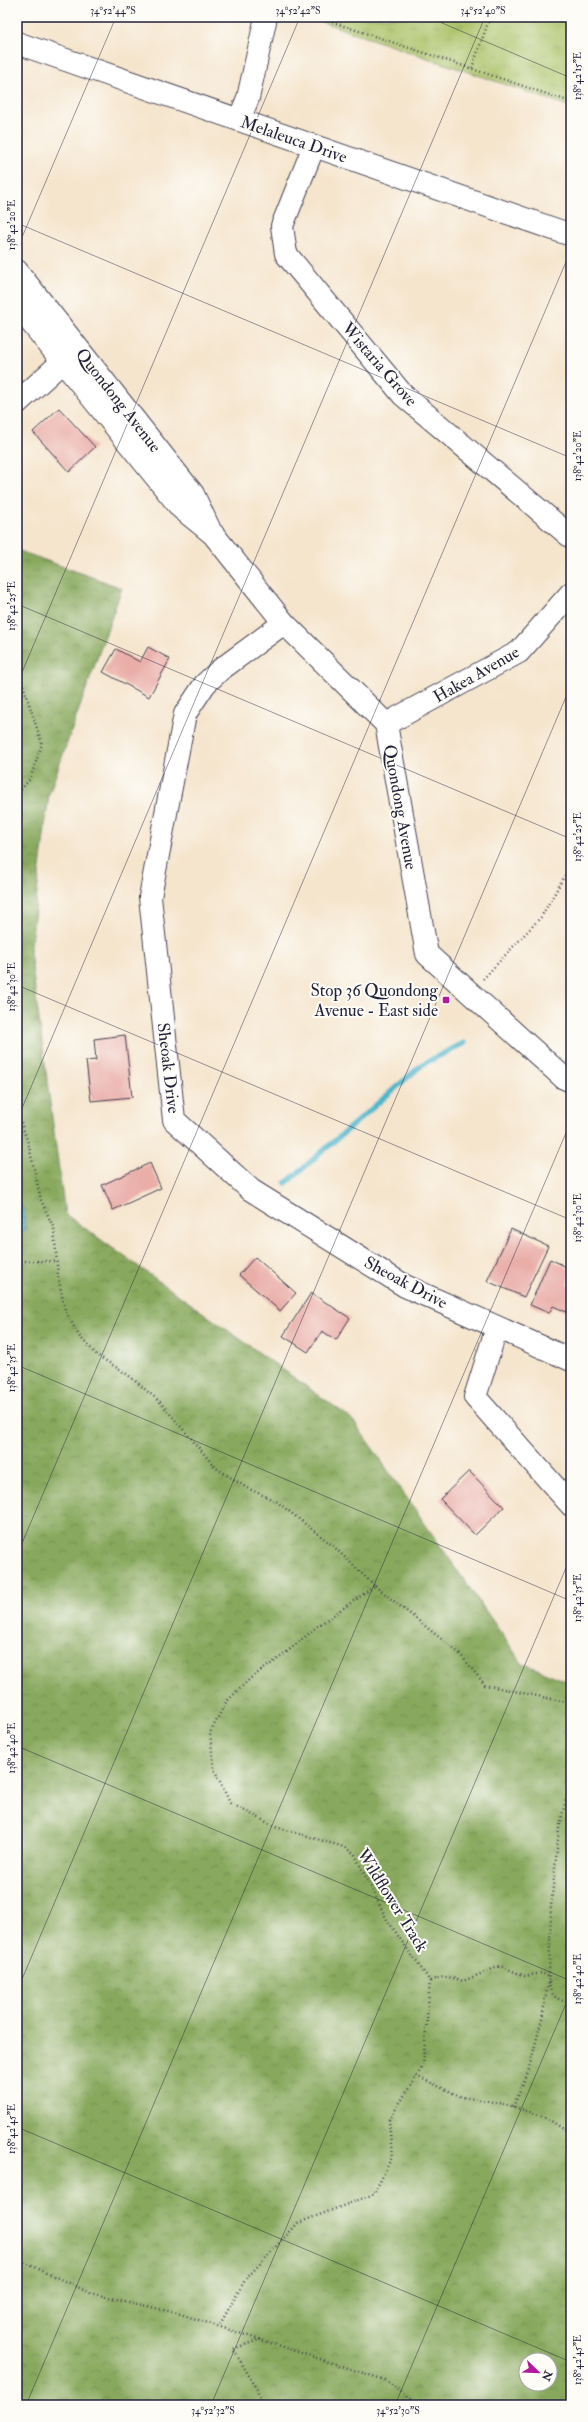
<svg xmlns="http://www.w3.org/2000/svg" width="588" height="2422" font-family="'IM FELL Double Pica',serif">
  <style>
    .forest { fill: url(#forest-crowns); stroke: #55664c; fill-rule: evenodd }
    .park { fill: url(#park-tufts); stroke: #667252 }
    .water { fill: url(#water-rules); stroke: #386c84 }
    .lines { fill: none; stroke-linecap: round; stroke-linejoin: round }
    .stream { stroke: #4db5cc; stroke-width: 5.5 }
    .building { fill: #eaaea9 }
    .minor-casing { stroke: #423f51; stroke-width: 24 }
    .path { stroke: #423f51; stroke-width: 2.5; stroke-dasharray: 1 3; stroke-linecap: butt }
    .minor { stroke: #fff; stroke-width: 22 }
    .ticks { fill: none; stroke: #22223b; stroke-width: 1; stroke-opacity: 0.45 }
    .poi-dot { fill: #b5179e; stroke: #fdfcf7; stroke-width: 1.5 }
    .labels { text-anchor: middle; stroke-width: 4; stroke-linejoin: round; paint-order: stroke }
    .street-label { font-size: 17px; fill: #22223b; stroke: #fdfcf7 }
    .poi-label { font-size: 17px; fill: #22223b; stroke: #fdfcf7; text-anchor: end }
    .neatline { fill: none; stroke: #22223b; stroke-width: 1.5 }
    .ticks-label { font-size: 10px; text-anchor: middle; fill: #22223b }
  </style>
  <defs>
    <pattern id="forest-crowns" width="20" height="18" patternUnits="userSpaceOnUse"><rect width="20" height="18" fill="#88a95d"/><path d="M2 6a3 3 0 1 1 6 0M12 15a3 3 0 1 1 6 0" fill="none" stroke="#6f894e"/></pattern>
    <pattern id="park-tufts" width="24" height="20" patternUnits="userSpaceOnUse"><rect width="24" height="20" fill="#abc369"/><path d="M3 7l-1-3M5 7V3M7 7l1-3M15 17l-1-3M17 17v-4M19 17l1-3" fill="none" stroke="#93a75c"/></pattern>
    <pattern id="water-rules" width="6" height="5" patternUnits="userSpaceOnUse"><rect width="6" height="5" fill="#4db5cc"/><path d="M0 2.5h6" fill="none" stroke="#4093a7"/></pattern>
  </defs>
  <rect width="100%" height="100%" fill="#fdfcf7"/>
  <filter id="ink" filterUnits="userSpaceOnUse"><feTurbulence type="fractalNoise" baseFrequency=".025" numOctaves="2"/><feDisplacementMap in="SourceGraphic" scale="8" xChannelSelector="R" yChannelSelector="G"/><feConvolveMatrix kernelMatrix="1 2 1 2 8 2 1 2 1" color-interpolation-filters="sRGB"/></filter>
  <filter id="wash" filterUnits="userSpaceOnUse"><feTurbulence type="fractalNoise" baseFrequency=".012" numOctaves="4" result="noise"/><feDisplacementMap in="SourceGraphic" scale="16" xChannelSelector="R" yChannelSelector="G"/><feGaussianBlur stdDeviation="0.9" result="paint"/><feColorMatrix in="noise" values="0 0 0 0 0 0 0 0 0 0 0 0 0 0 0 0 0 1.4 0 .05"/><feComposite in="paint" operator="in"/></filter>
  <g filter="url(#wash)">
    <rect width="100%" height="100%" fill="#f5e5cd"/>
    <!-- forest -->
    <path class="forest" d="M17,550L122,588L49,794L30,952L65,1214L352,1419L522,1663L571,1683V2405H17ZM526,2360H550V2384H526Z"/>
    <!-- park -->
    <path class="park" d="M307,17H571V107Z"/>
    <!-- water -->
    <path class="water" d="M17,1196L24,1212L25,1230L17,1234Z"/>
    <g class="lines">
      <!-- stream -->
      <path class="stream" d="M286,1183L423,1064L464,1043"/>
    </g>
    <g id="blocks">
      <!-- building -->
      <path class="building" d="M59,408L95,447L69,472L33,432Z
        M148,647L170,659L149,697L103,672L116,649L140,662Z
        M125,1035L132,1097L91,1101L86,1061L96,1060L94,1039Z
        M150,1163L161,1188L113,1210L102,1185Z
        M511,1229L548,1246L524,1297L487,1281Z
        M255,1257L296,1293L280,1311L239,1275Z
        M550,1259L571,1269L567,1284L571,1286V1314L553,1306L549,1313L530,1305Z
        M311,1293L350,1318L336,1340L322,1331L308,1352L283,1336Z
        M469,1471L504,1507L475,1535L440,1499Z"/>
    </g>
  </g>
  <g filter="url(#ink)">
    <use href="#blocks" fill-opacity="0" stroke="#423f51" stroke-width="1"/>
    <g class="lines">
      <defs>
        <path id="minor" d="M17,43L571,235
          M239,120L248,98L266,17
          M314,146L282,226L286,254L403,395L571,537
          M17,271L193,494L209,528
          M17,305L181,508L213,534L284,623L386,724L427,954L564,1078L571,1081
          M17,403L72,353
          M284,623L220,670L205,684L185,714L150,897L174,1120L251,1190L405,1286L571,1360
          M386,724L519,652L571,593
          M497,1327L475,1397L571,1505"/>
      </defs>
      <!-- minor casing -->
      <use href="#minor" class="minor-casing"/>
      <!-- path -->
      <path class="path" d="M317,17L571,102
        M472,68L490,17
        M17,666L42,744L30,779L17,794
        M483,979L541,917L571,865
        M17,1111L29,1146L41,1200L54,1229L58,1276L65,1310L79,1336L97,1355L128,1375L159,1401L216,1468L247,1488L276,1501L332,1545L375,1586L319,1625L282,1656L251,1678L226,1702L210,1733L214,1769L230,1803L276,1827L341,1846L354,1853L387,1920L430,1981L423,2066L389,2120L392,2157L374,2194L298,2223L245,2280L219,2326
        M17,1261H57
        M375,1586L460,1654L485,1685L571,1703
        M430,1981C442,1975 451,1977 463,1981L500,1966L525,1976L542,1973L549,1977
        M549,1982C550,1996 557,2000 571,2003
        M416,2076L462,2097L505,2104L545,2117L571,2134
        M513,2107L528,2072L542,2019L549,1977L551,1906L559,1829L566,1799L571,1794
        M17,2259L90,2293L177,2313L385,2380L419,2405
        M261,2339L233,2349L256,2387L262,2405"/>
      <!-- minor -->
      <use href="#minor" class="minor"/>
    </g>
  </g>
  <!-- ticks -->
  <path class="ticks" d="M428,17L571,78M17,223L571,458M17,249L116,17M17,604L571,839M17,684L300,17M17,985L571,1220M17,1120L485,17M17,1365L571,1601M17,1555L571,250M17,1746L571,1981M17,1991L571,685M17,2127L571,2362M26,2405L571,1121M211,2405L571,1556M395,2405L571,1992"/>
  <!-- markers -->
  <rect class="poi-dot" x="442" y="996" width="8" height="8" rx="2"/>
  <g class="labels">
    <!-- street labels -->
    <g class="street-label">
      <text transform="translate(294 139) rotate(19)" y="6">Melaleuca Drive</text>
      <text transform="translate(380 364) rotate(49)" y="6">Wistaria Grove</text>
      <text transform="translate(119 400) rotate(52)" y="6">Quondong Avenue</text>
      <text transform="translate(476 674) rotate(-30)" y="6">Hakea Avenue</text>
      <text transform="translate(401 807) rotate(80)" y="6">Quondong Avenue</text>
      <text transform="translate(169 1068) rotate(83)" y="6">Sheoak Drive</text>
      <text transform="translate(406 1282) rotate(28)" y="6">Sheoak Drive</text>
      <text transform="translate(393 1900) rotate(58)" y="6">Wildflower Track</text>
    </g>
    <!-- poi labels -->
    <g class="poi-label">
      <text x="438" y="996">Stop 36 Quondong<tspan x="438" dy="20">Avenue - East side</tspan></text>
    </g>
  </g>
  <!-- margin -->
  <rect width="588" height="2422" fill="none" stroke="#fdfcf7" stroke-width="44"/>
  <!-- north arrow -->
  <g transform="translate(538 2372) rotate(113)"><circle r="19" fill="#fdfcf7" stroke="#a5a5ac"/>
  <path d="M0-3L7 15L0 10L-7 15Z" fill="#b5179e"/>
  <text y="-6" font-size="11" font-weight="bold" text-anchor="middle" fill="#22223b">N</text>
  </g>
  <rect x="22" y="22" width="544" height="2378" class="neatline"/>
  <g class="ticks-label">
    <text x="113" y="14">34°52'44"S</text>
    <text x="298" y="14">34°52'42"S</text>
    <text x="483" y="14">34°52'40"S</text>
    <text transform="translate(577 76) rotate(-90)" y="4">138°42'15"E</text>
    <text transform="translate(11 225) rotate(-90)" y="4">138°42'20"E</text>
    <text transform="translate(577 456) rotate(-90)" y="4">138°42'20"E</text>
    <text transform="translate(11 606) rotate(-90)" y="4">138°42'25"E</text>
    <text transform="translate(577 837) rotate(-90)" y="4">138°42'25"E</text>
    <text transform="translate(11 987) rotate(-90)" y="4">138°42'30"E</text>
    <text transform="translate(577 1218) rotate(-90)" y="4">138°42'30"E</text>
    <text transform="translate(11 1368) rotate(-90)" y="4">138°42'35"E</text>
    <text transform="translate(577 1598) rotate(-90)" y="4">138°42'35"E</text>
    <text transform="translate(11 1748) rotate(-90)" y="4">138°42'40"E</text>
    <text transform="translate(577 1979) rotate(-90)" y="4">138°42'40"E</text>
    <text transform="translate(11 2129) rotate(-90)" y="4">138°42'45"E</text>
    <text transform="translate(577 2360) rotate(-90)" y="4">138°42'45"E</text>
    <text x="213" y="2414">34°52'32"S</text>
    <text x="398" y="2414">34°52'30"S</text>
  </g>
</svg>
